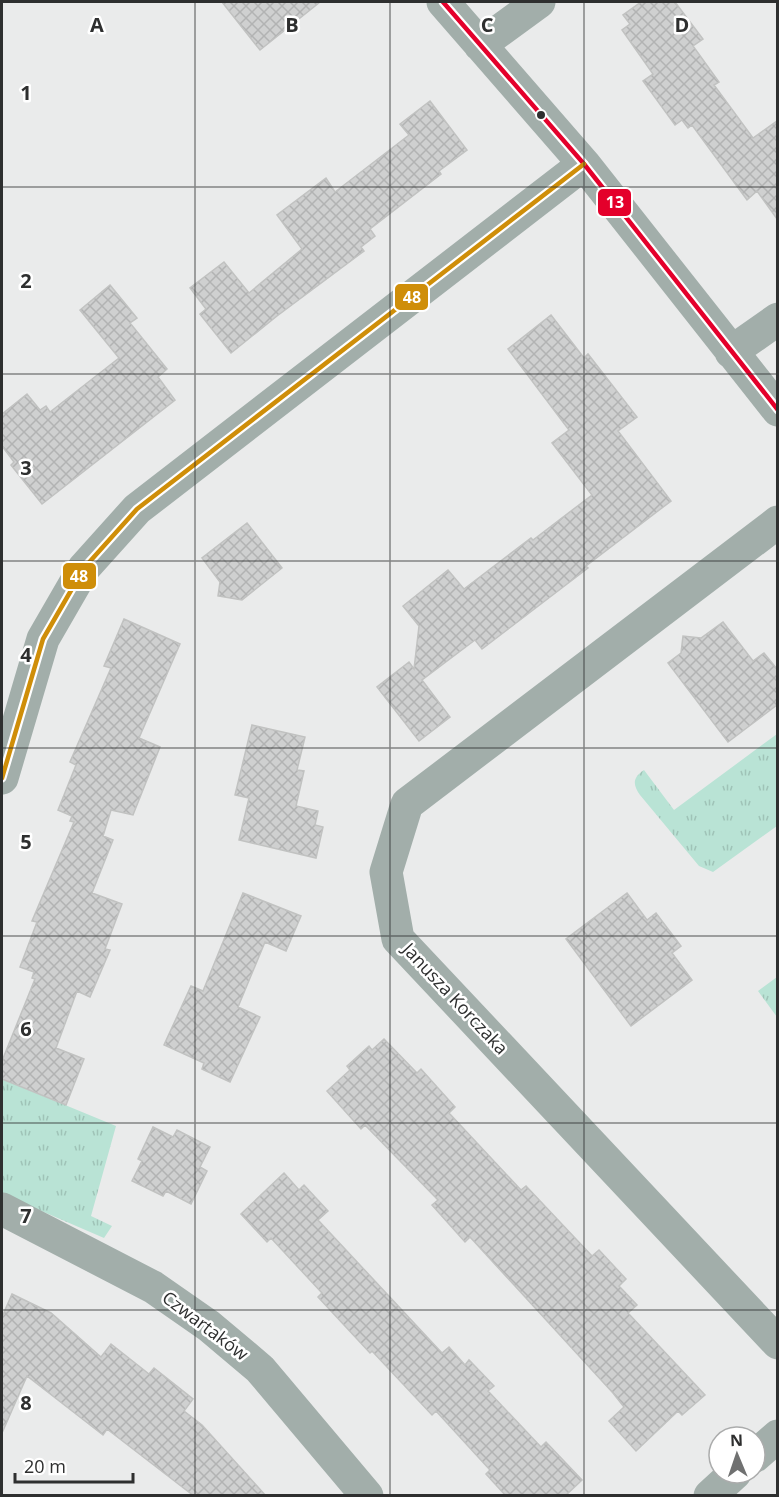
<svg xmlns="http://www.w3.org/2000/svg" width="779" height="1497" font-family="'Open Sans',sans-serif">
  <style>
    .grass { fill: url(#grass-tufts) }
    .building { fill: url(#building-cross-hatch); stroke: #c1c2c1; stroke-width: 1.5 }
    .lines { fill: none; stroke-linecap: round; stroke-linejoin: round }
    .street { stroke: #a2aeaa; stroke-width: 33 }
    .bus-1-casing { stroke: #fff; stroke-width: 9 }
    .bus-2-casing { stroke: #fff; stroke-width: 9 }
    .bus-1 { stroke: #e4002b; stroke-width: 4.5 }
    .bus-2 { stroke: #cf8e09; stroke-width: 4.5 }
    .grid { fill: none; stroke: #2e2f2f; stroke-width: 1.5; stroke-opacity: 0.55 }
    .bus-dot { fill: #2e2f2f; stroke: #fff; stroke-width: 2 }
    .labels { text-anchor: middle; stroke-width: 5; stroke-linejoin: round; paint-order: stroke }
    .street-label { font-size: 18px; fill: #2e2f2f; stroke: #fff }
    .grid-label { font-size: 20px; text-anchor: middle; font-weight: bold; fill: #2e2f2f; stroke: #fff; stroke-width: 5; stroke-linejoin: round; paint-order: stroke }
    .line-badge { stroke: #fff; stroke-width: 2 }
    .badge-label { font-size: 16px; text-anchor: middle; font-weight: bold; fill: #fff }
  </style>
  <defs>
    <pattern id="grass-tufts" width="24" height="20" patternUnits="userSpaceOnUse" patternTransform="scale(1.5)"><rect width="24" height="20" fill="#b9e3d5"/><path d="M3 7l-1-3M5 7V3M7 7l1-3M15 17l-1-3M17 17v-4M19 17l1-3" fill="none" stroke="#9fc3b7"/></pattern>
    <pattern id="building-cross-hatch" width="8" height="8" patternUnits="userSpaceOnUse" patternTransform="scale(1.5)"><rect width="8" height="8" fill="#cfd0d0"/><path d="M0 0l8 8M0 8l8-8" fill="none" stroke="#b2b3b3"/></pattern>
  </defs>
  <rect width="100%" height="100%" fill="#eaebeb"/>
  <!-- grass -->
  <path class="grass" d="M777,734V826L713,872L699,866L640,795C633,785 632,778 644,770L674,810Z
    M777,977V1017L758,991Z
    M2,1079L116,1126L91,1216L112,1226L104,1238L2,1194Z"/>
  <!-- building -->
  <path class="building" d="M222,2H320L260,50Z
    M641,2H675L703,39L693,46L719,82L714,85L753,138L777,121V219L757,191L747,200L692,125L688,128L682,120L675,125L643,81L653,74L622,30L630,24L623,15Z
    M430,101L467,150L439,171L441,174L370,229L375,236L361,247L364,251L277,316L231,353L200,314L206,309L190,288L224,262L249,293L302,249L277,215L326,178L335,192L409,135L400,124Z
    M110,285L137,318L130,323L167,369L158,377L175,400L42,504L11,465L14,462L2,446V414L27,394L40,410L46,406L50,412L119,358L80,310Z
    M551,315L584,358L588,354L637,417L618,431L671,501L586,566L588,568L482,649L475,640L422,680L450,717L419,741L377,687L409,662L414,669L419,626L403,606L448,570L464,589L531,538L533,540L592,495L552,443L569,430L508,349Z
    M247,523L282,568L242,600L218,596L220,582L202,558Z
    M124,619L180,644L139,738L160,747L133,815L111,810L103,836L113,840L92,893L122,904L105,949L110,950L90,997L77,991L56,1048L84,1059L66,1105L2,1079V1061L35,979L32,978L34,972L20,967L37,922L32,921L74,822L70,821L72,816L58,810L76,765L70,762L111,668L104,666Z
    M723,622L753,661L764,653L777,669V705L728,742L668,663L681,653L683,636L701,638Z
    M252,725L305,737L297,770L304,771L296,806L318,811L315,825L323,827L316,858L239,840L249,798L235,795Z
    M243,893L301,916L286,951L265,942L238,1007L260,1017L230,1082L202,1069L204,1063L164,1045L191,986L203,991Z
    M627,893L647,920L656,913L681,946L672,953L692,980L631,1026L566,939Z
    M384,1039L417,1073L421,1069L455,1107L449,1113L521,1190L526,1186L592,1256L599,1250L626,1279L619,1286L637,1305L628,1313L705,1395L682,1415L678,1411L636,1451L609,1421L624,1407L613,1393L470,1237L465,1242L432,1205L438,1200L365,1125L361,1129L327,1091L350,1070L347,1066L369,1046L372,1050Z
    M153,1127L173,1137L177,1130L210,1147L200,1167L207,1171L191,1204L166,1191L163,1196L132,1181L142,1161L138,1159Z
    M284,1173L299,1190L304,1185L328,1211L318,1220L442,1353L449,1347L465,1365L469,1360L494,1386L488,1391L541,1447L546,1442L582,1480L565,1496H506L486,1474L490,1470L436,1411L432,1415L372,1351L370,1353L318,1297L322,1293L271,1238L267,1242L241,1214Z
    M12,1294L51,1313L101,1357L111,1344L149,1374L154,1368L193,1399L184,1411L202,1425L266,1496H194L107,1429L103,1435L27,1376L2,1433V1317Z"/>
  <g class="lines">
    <!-- street -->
    <path class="street" d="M443,2L584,164L778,410
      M480,45L539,2
      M731,352L778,319
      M778,522L407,804L386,872L398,939L778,1343
      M2,778L43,639L84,568L137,509L584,164
      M2,1209L153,1287L209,1326L260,1369L367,1496
      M755,1456L778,1436
      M710,1496L735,1473"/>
    <defs>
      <path id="bus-1" d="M443,2L584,164L778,410"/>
      <path id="bus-2" d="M2,778L43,639L84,568L137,509L584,164"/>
    </defs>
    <!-- bus-1 casing -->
    <use href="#bus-1" class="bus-1-casing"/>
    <!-- bus-2 casing -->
    <use href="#bus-2" class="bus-2-casing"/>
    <!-- bus-1 -->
    <use href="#bus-1" class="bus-1"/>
    <!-- bus-2 -->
    <use href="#bus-2" class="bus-2"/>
  </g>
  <!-- grid -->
  <path class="grid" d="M195,2V1496M390,2V1496M584,2V1496M2,187H778M2,374H778M2,561H778M2,748H778M2,936H778M2,1123H778M2,1310H778"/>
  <!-- markers -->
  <circle class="bus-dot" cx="541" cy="115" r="5"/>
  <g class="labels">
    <!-- street labels -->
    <g class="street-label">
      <text transform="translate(455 999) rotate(47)" y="6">Janusza Korczaka</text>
      <text transform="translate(205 1326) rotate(37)" y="6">Czwartaków</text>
    </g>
  </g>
  <g class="grid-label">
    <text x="97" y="32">A</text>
    <text x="292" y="32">B</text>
    <text x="487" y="32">C</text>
    <text x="682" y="32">D</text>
    <text x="26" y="100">1</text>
    <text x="26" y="288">2</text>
    <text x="26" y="475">3</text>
    <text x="26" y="662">4</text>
    <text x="26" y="849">5</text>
    <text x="26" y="1036">6</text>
    <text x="26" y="1223">7</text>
    <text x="26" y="1410">8</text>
  </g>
  <g class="line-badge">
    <rect x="597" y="188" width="35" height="29" rx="6" fill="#e4002b"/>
    <rect x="394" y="283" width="35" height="28" rx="6" fill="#cf8e09"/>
    <rect x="62" y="562" width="35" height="28" rx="6" fill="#cf8e09"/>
  </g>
  <g class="badge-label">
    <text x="615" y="208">13</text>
    <text x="412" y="303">48</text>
    <text x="79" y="582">48</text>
  </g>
  <!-- border -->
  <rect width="779" height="1497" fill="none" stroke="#2e2f2f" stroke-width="6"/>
  <!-- north arrow -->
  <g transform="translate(737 1455) rotate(358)"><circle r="28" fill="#ffffff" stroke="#abacac" stroke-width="1.5"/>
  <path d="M0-4.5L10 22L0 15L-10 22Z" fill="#707171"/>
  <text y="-9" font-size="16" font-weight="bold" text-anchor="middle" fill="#2e2f2f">N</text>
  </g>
  <!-- scale -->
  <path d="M15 1473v9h118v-9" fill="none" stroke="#2e2f2f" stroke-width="3"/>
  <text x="24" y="1473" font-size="18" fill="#2e2f2f" stroke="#ffffff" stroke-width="4.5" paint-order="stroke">20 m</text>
</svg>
